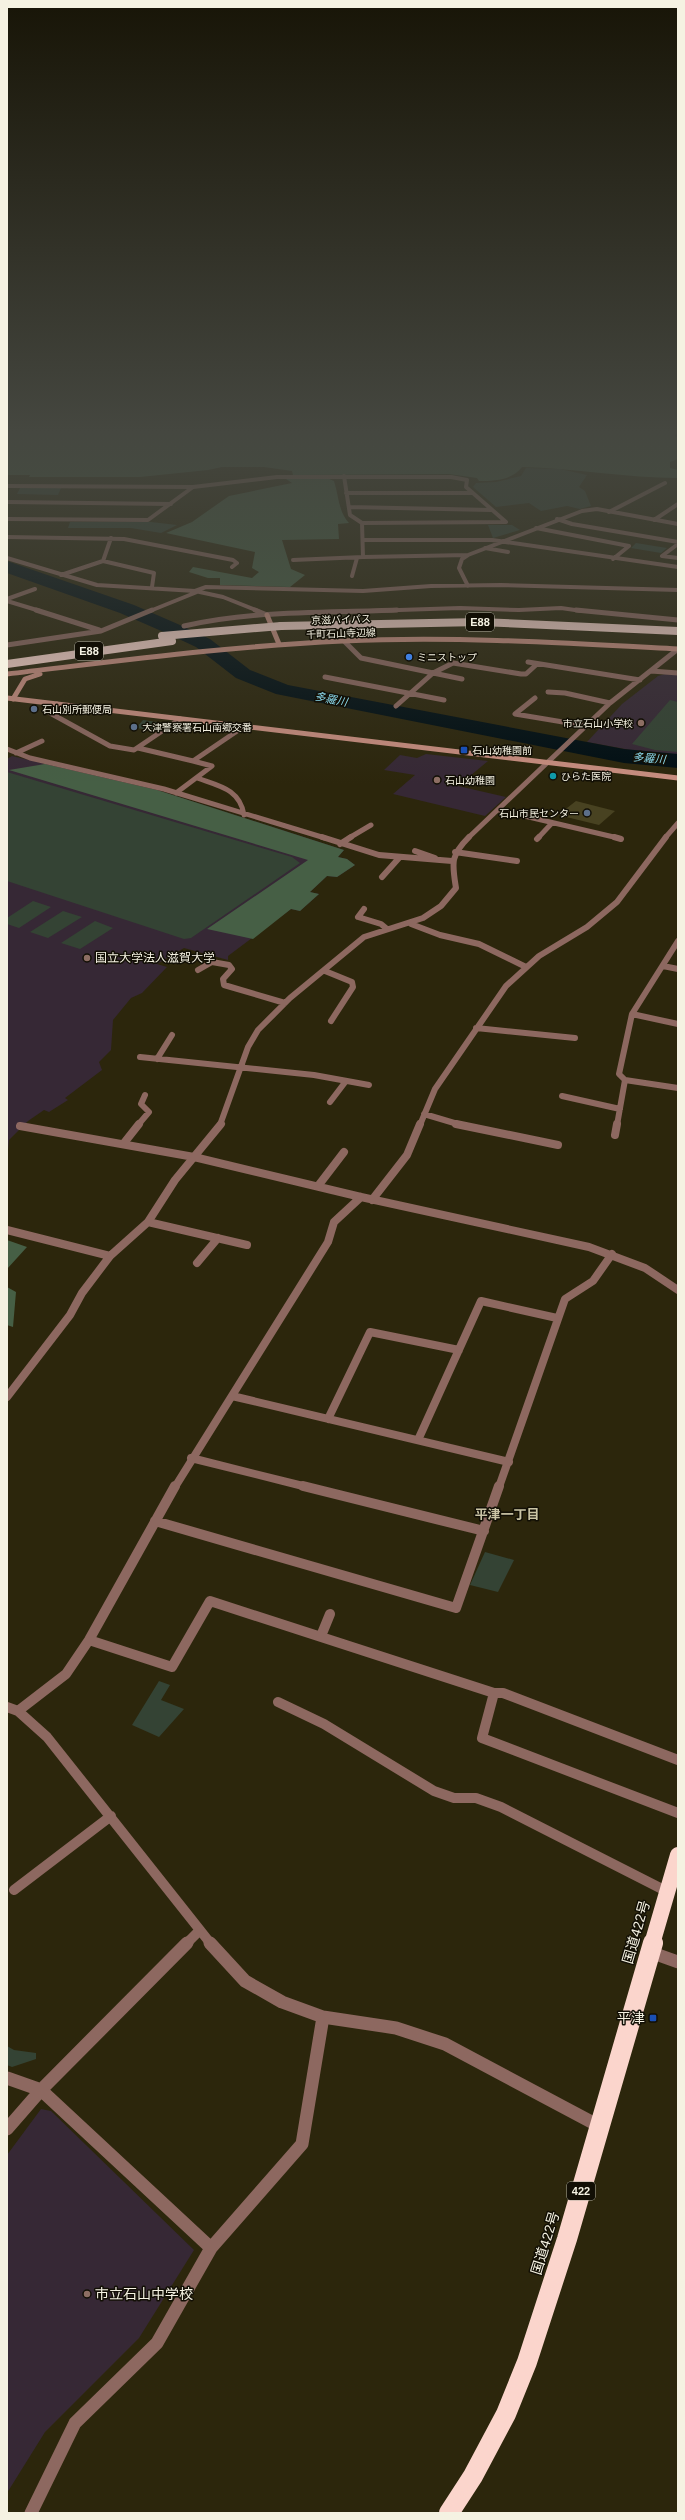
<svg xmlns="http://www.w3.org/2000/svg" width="685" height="2520" font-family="Arial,'Noto Sans JP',sans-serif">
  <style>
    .education { fill: #362835 }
    .green { fill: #344334 }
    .forest { fill: #465f45 }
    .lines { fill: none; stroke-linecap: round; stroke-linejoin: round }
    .stream { stroke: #000e13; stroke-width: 3 }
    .river { fill: #000e13; fill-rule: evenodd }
    .building { fill: #484221 }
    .street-far5 { stroke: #8d6860; stroke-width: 4 }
    .street-far4 { stroke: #8d6860; stroke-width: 5 }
    .street-far3 { stroke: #8d6860; stroke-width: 6 }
    .street-far2 { stroke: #8d6860; stroke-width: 8 }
    .street-far1 { stroke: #8d6860; stroke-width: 10 }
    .street { stroke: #8d6860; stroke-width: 13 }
    .secondary { stroke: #c98e80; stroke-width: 5 }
    .highway-far2 { stroke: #fbd5cc; stroke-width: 8 }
    .highway-far1 { stroke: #fbd5cc; stroke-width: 16 }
    .highway { stroke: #fbd5cc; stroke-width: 20 }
    .highway-bridge { stroke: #fbd5cc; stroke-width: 8 }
    .shop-dot { fill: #3f7fe0; stroke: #120f05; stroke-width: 1.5 }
    .service-dot { fill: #5c6f8a; stroke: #120f05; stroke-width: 1.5 }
    .education-dot { fill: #8d6e63; stroke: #120f05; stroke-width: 1.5 }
    .transit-dot { fill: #1a4fb4; stroke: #120f05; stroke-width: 1.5 }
    .culture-dot { fill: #0f9aa8; stroke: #120f05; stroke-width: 1.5 }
    .labels { text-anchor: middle; stroke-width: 3; stroke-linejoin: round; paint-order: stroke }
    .far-street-label { font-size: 10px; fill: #f5f2e2; stroke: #120f05 }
    .far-poi-label { font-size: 10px; fill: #f5f2e2; stroke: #120f05; text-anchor: start }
    .shield { fill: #120f05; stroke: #b1aea0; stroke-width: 1 }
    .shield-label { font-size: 11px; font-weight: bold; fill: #f5f2e2 }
    .far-water-label { font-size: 11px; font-style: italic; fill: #88d5e8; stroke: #120f05 }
    .poi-label { font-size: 12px; fill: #f5f2e2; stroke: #120f05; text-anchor: start }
    .neighbourhood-label { font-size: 13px; font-weight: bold; fill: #cac4a5; stroke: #120f05 }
    .near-street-label { font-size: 14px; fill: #f5f2e2; stroke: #120f05 }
    .near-poi-label { font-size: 14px; fill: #f5f2e2; stroke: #120f05; text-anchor: end }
  </style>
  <rect width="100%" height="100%" fill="#2c260c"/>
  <!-- education -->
  <path class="education" d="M665,674L678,675V755L652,754L587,742L622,704L658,676Z
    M426,754L488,761L458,786L506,797L485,816L393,794L415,775L384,770L400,755L417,758Z
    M12,756L157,790L344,850L338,857L347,859L355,865L337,877L327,876L310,892L319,894L300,911L291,909L228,956V960L184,948L157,964L167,967L142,993L131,998L113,1020L111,1050L99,1062L102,1070L65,1098L68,1100L49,1112L44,1110L28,1121L9,1140L7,1159V759Z
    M41,2109L51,2111L194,2250L139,2338L45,2432L7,2493V2155Z"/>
  <!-- green -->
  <path class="green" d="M526,468L560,469L587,475L579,487L585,491L591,506L580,509L567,506L541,511L529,503L496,507L473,487L476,483L496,482L521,476Z
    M20,488H61L58,495L17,494Z
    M70,522H151L177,525L161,533L131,528H68Z
    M488,525H512L520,530L493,538Z
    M636,543L667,548L661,553L631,548Z
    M670,700L678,702V752L655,750L632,744Z
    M143,720L164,723V724L157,731L136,728Z
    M7,772L292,857L300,863L191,938L184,939L7,881Z
    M33,901L51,907L19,928L7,924V918Z
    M63,911L82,917L48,938L30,932Z
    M95,921L113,928L80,949L61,943Z
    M485,1552L514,1560L498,1592L470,1585Z
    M159,1681L170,1685L161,1700L184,1709L159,1737L132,1725Z
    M7,2046L14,2050L36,2053V2059L12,2067L7,2065Z"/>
  <!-- forest -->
  <path class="forest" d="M7,431H678V459L670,462V468L678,470V478C626,478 575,468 522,467C512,480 495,481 479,481L477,478L449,474L293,475L292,471L264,467H222L208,470L140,477H29L30,475H7Z
    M327,478L334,481C339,496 338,511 349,523L338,524L339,539L282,540L291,569L305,575L290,587L220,585V578H208L189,572L193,567L252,578L259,572L252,568L255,552L166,533L192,522L229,496L292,483L286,479Z
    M45,764L157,790L344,850L338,857L347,859L355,865L337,877L327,876L310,892L319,894L300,911L291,909L253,939L207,929L308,860L9,770Z
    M7,1240L27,1247L7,1269Z
    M7,1287L16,1292L13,1327L7,1325Z"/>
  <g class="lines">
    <!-- stream -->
    <path class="stream" d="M676,435H678"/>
    <!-- river -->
    <path class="river" d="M7,561L134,605L180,625L210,639L250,670L288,685L624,749L678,754V768L624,763L276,694L236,678L196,647L166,633L120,613L7,573Z"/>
  </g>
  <!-- building -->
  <path class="building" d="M576,801L615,811L599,825L558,815Z"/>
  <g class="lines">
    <!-- street-far5 -->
    <path class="street-far5" d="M344,476L350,515L362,523L363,557L468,555
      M7,486L193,487L277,477H451L467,480L466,487L506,522L362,523
      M346,493H471
      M7,502L171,504
      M349,507L491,510
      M609,512L665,483
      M7,519L148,520L193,487
      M557,519L572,524L678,542
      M654,520L678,504
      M536,528L629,546L613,559
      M7,537L124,539L233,560L237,563L232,567
      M363,540H492L678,567
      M678,544L662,556L678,558
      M485,548L508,552
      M7,558L97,585L195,591L223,597L258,611
      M293,560L363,557
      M103,561L154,573L152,587
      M61,575L103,561L111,538
      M352,576L357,558
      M468,586L459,568L462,559L468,555L582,511L597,509L678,524
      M195,591L206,587L363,591L431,586L501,585L678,590
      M7,599L35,589
      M7,601L40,611
      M150,611L197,592
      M369,611L460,608L519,610L561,608L582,611"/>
    <!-- street-far4 -->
    <path class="street-far4" d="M36,610L99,630
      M255,610L267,615
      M576,610L678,620
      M184,626C253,610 326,613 397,610
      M344,641L361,658L462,679
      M7,645L101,631L152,610
      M528,662L640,680
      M651,671L678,673
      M325,677L444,700
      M548,692L565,693L610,703
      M535,698L515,714L587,726
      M57,704L50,713L110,746L134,750L180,719
      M396,706L433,673L453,663L521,674H526L537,664
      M138,748L193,761L243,727
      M7,749L30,758L164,789L325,838
      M16,753L42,741
      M197,778C219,786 240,789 244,815
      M176,793L212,766L193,761
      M499,810L618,838
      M349,838L371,825
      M468,838L610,703L678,649
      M538,838L552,823
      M665,838L678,823"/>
    <!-- street-far3 -->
    <path class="street-far3" d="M322,837L379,855L452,861
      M614,837L621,839
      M537,839L539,837
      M340,844L351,837
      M415,851L435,858
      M455,852L517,861
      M382,877L399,858
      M364,909L358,917L381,924L387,929
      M411,924L440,935L479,944L526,967
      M678,941L632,1014L619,1074L625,1080L678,1088
      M663,966L678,969
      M198,970L212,962L229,965L232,969L223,979L224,985L285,1003
      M325,971L352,982L353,987L331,1021
      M632,1014L678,1024
      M476,1028L575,1038
      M140,1057L314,1075L369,1085
      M157,1059L172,1035
      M562,1096L620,1109
      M330,1102L346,1081
      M424,1114L461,1125
      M138,1125L149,1112L141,1104L145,1095
      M220,1125L248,1047L258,1030L290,998L364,937L423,918L441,906L456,888C452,863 450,856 469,837
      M420,1125L435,1089L506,986L539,956L587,927L617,902L666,837
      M617,1125L625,1080"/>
    <!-- street-far2 -->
    <path class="street-far2" d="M456,1124L558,1145
      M20,1126L194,1157L361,1197L589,1247L645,1268L678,1290
      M615,1135L617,1124
      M124,1143L139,1124
      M318,1186L344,1152
      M372,1200L407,1155L420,1124
      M148,1222L247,1245
      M7,1230L110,1256
      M197,1263L218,1238
      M232,1396L509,1462
      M7,1397L70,1315L82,1293L110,1256L148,1222L175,1180L221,1124
      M328,1419L370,1332L459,1350
      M418,1440L481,1301L557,1318
      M191,1458L307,1487
      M175,1487L328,1242L334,1222L361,1197
      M499,1487L565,1299L593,1281L612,1254"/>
    <!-- street-far1 -->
    <path class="street-far1" d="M303,1486L484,1531
      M155,1521L456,1608L499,1486
      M321,1636L330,1614
      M89,1640L172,1667L210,1601L494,1693H503L678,1760
      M494,1693L482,1738L678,1813
      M278,1702L324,1724L434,1791L454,1798H476L501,1807L668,1892
      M7,1707L18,1711L47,1737L211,1944
      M18,1711L66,1674L89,1640L175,1486
      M14,1890L111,1816
      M186,1944L199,1931"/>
    <!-- street -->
    <path class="street" d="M210,1943L245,1981L282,2002L323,2017L396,2028L445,2044L599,2126
      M650,1952L678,1962
      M7,2078L41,2090L211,2248L157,2343L75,2423L31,2513
      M7,2129L41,2090L187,1943
      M211,2248L302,2144L323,2017"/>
    <!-- secondary -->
    <path class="secondary" d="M267,615L279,644
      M7,674C119,661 231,646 343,641C455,636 566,643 678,649
      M7,698L678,778
      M13,699L25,679L40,674"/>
    <!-- highway-far2 -->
    <path class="highway-far2" d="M281,626L480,622L678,631
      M7,664L172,641"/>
    <!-- highway-far1 -->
    <path class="highway-far1" d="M652,1944L678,1855"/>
    <!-- highway -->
    <path class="highway" d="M449,2513L473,2476L506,2414L527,2362L567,2239L653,1943"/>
    <!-- highway-bridge -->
    <path class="highway-bridge" d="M162,636L281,626"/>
  </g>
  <!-- sky -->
  <linearGradient id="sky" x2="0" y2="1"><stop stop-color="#181507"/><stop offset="0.55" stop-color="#454740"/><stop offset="1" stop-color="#454740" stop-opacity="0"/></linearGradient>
  <rect width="685" height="784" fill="url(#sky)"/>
  <!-- markers -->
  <circle class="shop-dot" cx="409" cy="657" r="4"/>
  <g class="service-dot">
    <circle cx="34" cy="709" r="4"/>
    <circle cx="134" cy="727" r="4"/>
    <circle cx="587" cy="813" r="4"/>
  </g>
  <g class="education-dot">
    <circle cx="641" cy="723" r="4"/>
    <circle cx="437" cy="780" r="4"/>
    <circle cx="87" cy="958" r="4"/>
    <circle cx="87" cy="2294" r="4"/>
  </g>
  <g class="transit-dot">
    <rect x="460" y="746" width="8" height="8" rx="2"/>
    <rect x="649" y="2014" width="8" height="8" rx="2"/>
  </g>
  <circle class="culture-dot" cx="553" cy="776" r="4"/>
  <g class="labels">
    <!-- far-street labels -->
    <g class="far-street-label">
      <text transform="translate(341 619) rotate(-2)" y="4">京滋バイパス</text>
      <text transform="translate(341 633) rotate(-2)" y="4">千町石山寺辺線</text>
    </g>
    <!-- far-poi labels -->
    <g class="far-poi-label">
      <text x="417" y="661">ミニストップ</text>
      <text x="42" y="713">石山別所郵便局</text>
      <text x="633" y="727" text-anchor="end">市立石山小学校</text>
      <text x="142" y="731">大津警察署石山南郷交番</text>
      <text x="472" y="754">石山幼稚園前</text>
      <text x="561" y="780">ひらた医院</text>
      <text x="445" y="784">石山幼稚園</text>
      <text x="579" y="817" text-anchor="end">石山市民センター</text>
    </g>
    <!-- shield labels -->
    <g class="shield">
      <rect x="466" y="613" width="28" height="18" rx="3"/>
      <rect x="75" y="642" width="28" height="18" rx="3"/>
      <rect x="567" y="2182" width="28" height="18" rx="3"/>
    </g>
    <g class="shield-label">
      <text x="480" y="626">E88</text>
      <text x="89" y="655">E88</text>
      <text x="581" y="2195">422</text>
    </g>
    <!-- far-water labels -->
    <g class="far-water-label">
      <text transform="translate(331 699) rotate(11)" y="4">多羅川</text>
      <text transform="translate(649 758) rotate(5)" y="4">多羅川</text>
    </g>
    <!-- poi labels -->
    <g class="poi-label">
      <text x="95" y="962">国立大学法人滋賀大学</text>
    </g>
    <!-- neighbourhood labels -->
    <g class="neighbourhood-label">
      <text x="507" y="1519">平津一丁目</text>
    </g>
    <!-- near-street labels -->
    <g class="near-street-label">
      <text transform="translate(636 1932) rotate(-74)" y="5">国道422号</text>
      <text transform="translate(545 2243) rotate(-73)" y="5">国道422号</text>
    </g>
    <!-- near-poi labels -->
    <g class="near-poi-label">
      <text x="645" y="2023">平津</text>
      <text x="95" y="2299" text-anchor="start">市立石山中学校</text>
    </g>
  </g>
  <!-- border -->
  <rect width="685" height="2520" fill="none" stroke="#f5f2e2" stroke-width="16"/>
</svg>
